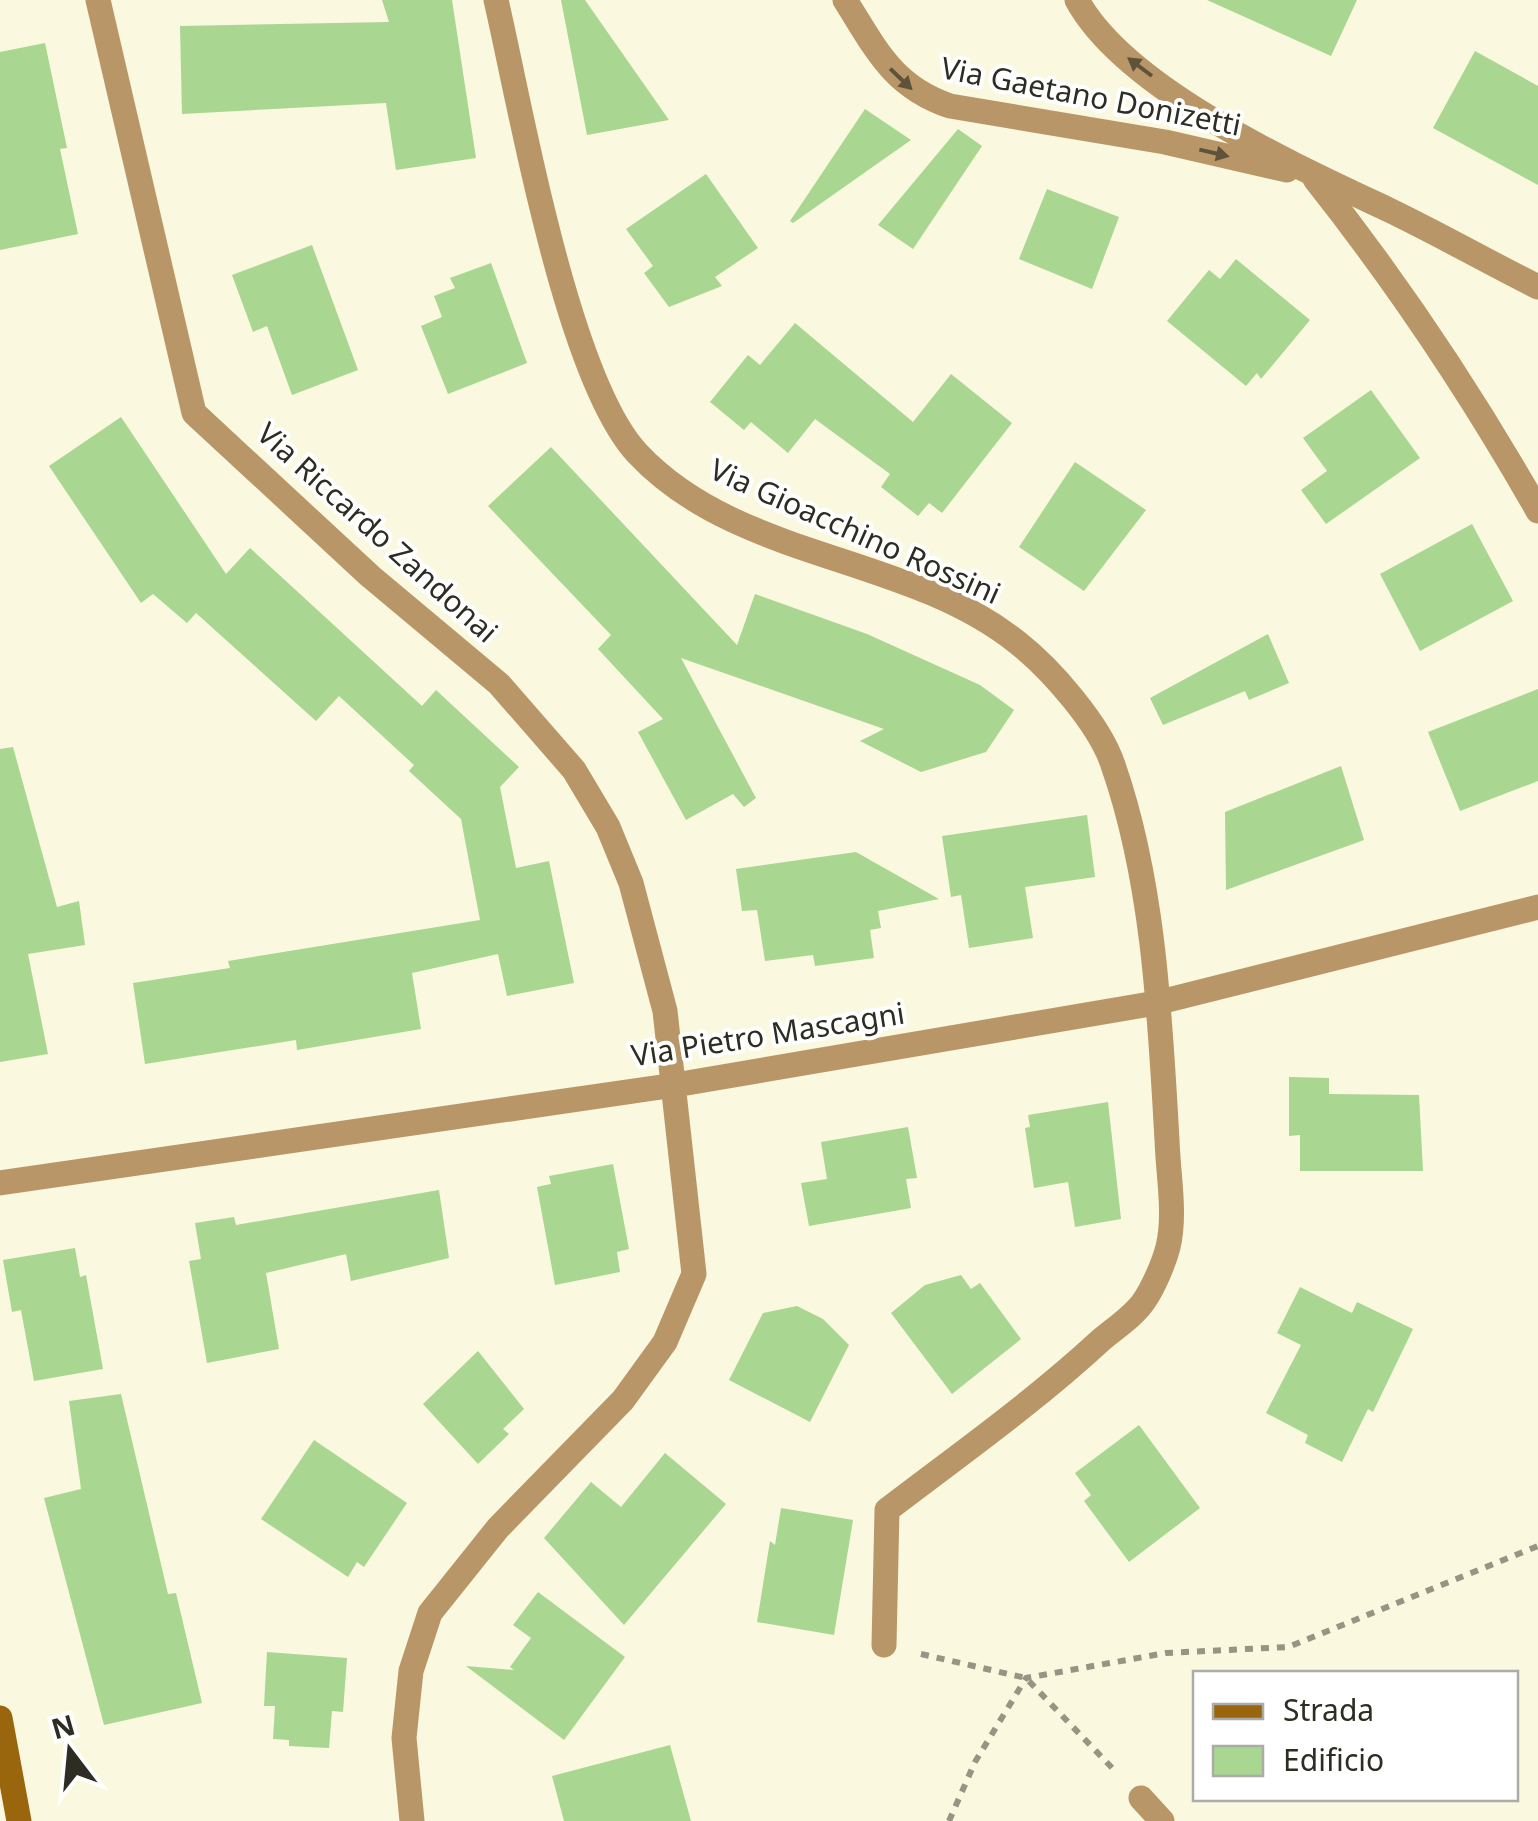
<svg xmlns="http://www.w3.org/2000/svg" width="1538" height="1821" font-family="'Noto Sans',sans-serif">
  <style>
    .building { fill: #a9d690 }
    .lines { fill: none; stroke-linecap: round; stroke-linejoin: round }
    .path { stroke: #969483; stroke-width: 6; stroke-dasharray: 8 8; stroke-linecap: butt }
    .street { stroke: #b99668; stroke-width: 25 }
    .secondary { stroke: #99660e; stroke-width: 25 }
    .oneway { fill: #5e523b }
    .labels { text-anchor: middle; stroke-width: 8; stroke-linejoin: round; paint-order: stroke }
    .street-label { font-size: 30px; fill: #2d2d23; stroke: #fff }
  </style>
  <rect width="100%" height="100%" fill="#faf8df"/>
  <!-- building -->
  <path class="building" d="M382,0H452L476,158L396,170L386,103L182,114L180,26L389,22Z
    M561,0H585L669,120L587,135Z
    M1207,0H1357L1331,56Z
    M45,43L67,148L60,149L78,234L0,250V52Z
    M1475,51L1538,86V185L1433,128Z
    M865,109L911,140L793,223L790,221Z
    M958,129L982,146L913,249L878,225Z
    M706,174L758,248L715,277L722,286L669,307L644,273L653,266L626,229Z
    M1047,189L1119,217L1092,289L1019,259Z
    M312,245L358,370L292,395L267,326L253,332L232,275Z
    M1236,259L1310,320L1261,379L1257,373L1246,386L1167,321L1209,270L1220,279Z
    M491,263L527,363L448,394L421,326L442,317L434,296L455,288L450,278Z
    M795,323L913,422L951,374L1012,423L942,513L929,503L918,516L881,487L890,474L815,419L788,453L751,422L744,430L710,402L748,355L760,365Z
    M1371,390L1420,458L1326,524L1301,490L1327,471L1303,438Z
    M121,417L226,574L250,548L422,706L436,690L519,767L500,787L516,868L549,861L574,983L507,996L498,954L412,973L421,1029L297,1050L296,1040L145,1064L133,983L230,968L228,961L480,920L461,819L409,771L414,765L339,696L316,721L196,613L187,623L153,594L141,603L49,466Z
    M551,447L737,645L755,594L867,634L980,685L1014,710L986,752L921,772L860,741L884,729L681,658L756,798L744,807L733,794L686,820L638,732L663,719L598,649L611,635L488,506Z
    M1075,462L1146,510L1084,591L1019,547Z
    M1472,524L1513,601L1420,651L1380,574Z
    M1268,634L1289,683L1249,700L1245,691L1163,725L1150,698Z
    M1538,689V781L1460,811L1428,732Z
    M13,747L57,907L79,901L85,945L28,954L48,1054L0,1062V749Z
    M1341,766L1364,840L1226,890L1225,812Z
    M1087,815L1095,877L1025,887L1033,938L969,948L961,895L951,897L942,836Z
    M856,852L939,899L878,911L881,928L870,930L874,958L815,966L813,955L765,961L757,910L742,911L736,869Z
    M1289,1077L1329,1078V1094L1419,1095L1423,1171H1300V1135L1289,1136Z
    M1108,1102L1121,1219L1075,1227L1068,1182L1034,1188L1025,1128L1030,1127L1028,1115Z
    M908,1127L917,1178L906,1179L911,1208L809,1226L801,1183L827,1179L821,1142Z
    M613,1164L629,1249L617,1252L620,1272L555,1285L537,1187L551,1184L549,1176Z
    M439,1190L449,1258L351,1281L346,1254L266,1273L279,1349L207,1363L189,1261L201,1259L195,1223L234,1217L236,1225Z
    M75,1248L80,1277L86,1275L103,1369L34,1381L21,1310L12,1312L3,1260Z
    M961,1275L971,1289L980,1283L1021,1339L952,1394L891,1313L925,1285Z
    M1300,1287L1352,1313L1357,1302L1413,1329L1373,1412L1368,1409L1342,1462L1305,1443L1308,1435L1266,1413L1301,1345L1277,1333Z
    M797,1306L823,1319L849,1345L810,1422L729,1380L763,1313Z
    M478,1351L524,1409L503,1429L509,1434L478,1464L423,1404Z
    M121,1394L168,1594L176,1593L202,1703L104,1725L44,1498L81,1489L69,1401Z
    M1139,1425L1200,1508L1129,1562L1084,1501L1091,1495L1075,1473Z
    M314,1440L407,1503L364,1567L357,1562L348,1577L261,1519Z
    M665,1453L726,1504L624,1625L544,1538L591,1482L621,1507Z
    M781,1508L853,1520L834,1635L757,1622L770,1541L775,1545Z
    M538,1592L625,1657L564,1740L466,1666L514,1670L510,1667L531,1638L513,1625Z
    M267,1652L347,1658L343,1712L332,1711L329,1748L289,1746V1740L273,1739L275,1706H264Z
    M670,1745L691,1821H564L552,1776Z"/>
  <g class="lines">
    <!-- path -->
    <path class="path" d="M921,1654L1026,1678L1116,1772
      M949,1821L975,1762L1026,1678L1166,1653L1288,1647L1538,1546"/>
    <!-- street -->
    <path class="street" d="M98,0L194,413L370,576L499,684L574,770L608,827L631,883L665,1011L694,1274L665,1342L623,1400L498,1528L430,1613L411,1671L404,1738L412,1821
      M496,0C521,108 567,377 637,453C738,561 906,553 1018,643C1051,669 1100,725 1113,765C1154,882 1160,1017 1167,1140C1168,1174 1176,1214 1168,1247C1164,1263 1153,1288 1144,1301C1134,1316 1115,1328 1101,1340C1034,1402 959,1455 887,1510L884,1645
      M845,0C876,49 892,86 950,106L1165,142L1287,170
      M1077,0C1126,90 1298,167 1389,210C1439,234 1488,262 1538,287
      M1315,179C1399,285 1471,393 1538,511
      M0,1183L675,1085L1156,1003L1538,907
      M1141,1798L1162,1821"/>
    <!-- secondary -->
    <path class="secondary" d="M0,1718L19,1821"/>
  </g>
  <!-- one-way arrows -->
  <defs><path id="oneway-solid" d="M-6-.8H1V-3.2L6.5 0L1 3.2V.8H-6Z" transform="scale(2.5)"/></defs>
  <g class="oneway">
    <use href="#oneway-solid" transform="translate(1140 67) rotate(-143)"/>
    <use href="#oneway-solid" transform="translate(901 79) rotate(44)"/>
    <use href="#oneway-solid" transform="translate(1214 153) rotate(13)"/>
  </g>
  <g class="labels">
    <!-- street labels -->
    <g class="street-label">
      <text transform="translate(1091 97) rotate(11)" y="10">Via Gaetano Donizetti</text>
      <text transform="translate(855 532) rotate(24)" y="10">Via Gioacchino Rossini</text>
      <text transform="translate(377 533) rotate(42)" y="10">Via Riccardo Zandonai</text>
      <text transform="translate(768 1035) rotate(-9)" y="10">Via Pietro Mascagni</text>
    </g>
  </g>
  <!-- legend -->
  <rect x="1193" y="1671" width="325" height="130" fill="#ffffff" stroke="#ababa7" stroke-width="2.5"/>
  <rect x="1213" y="1704" width="50" height="15" fill="#99660e" stroke="#ababa7" stroke-width="2.5"/>
  <text x="1283" y="1721" font-size="30" fill="#2d2d23">Strada</text>
  <rect x="1213" y="1746" width="50" height="30" fill="#a9d690" stroke="#ababa7" stroke-width="2.5"/>
  <text x="1283" y="1771" font-size="30" fill="#2d2d23">Edificio</text>
  <!-- north arrow -->
  <g transform="translate(70 1751) rotate(344)" stroke="#ffffff" stroke-width="8" paint-order="stroke">
  <path d="M0-8L18 38L0 25L-18 38Z" fill="#2d2d23"/>
  <text y="-15" font-size="28" font-weight="bold" text-anchor="middle" fill="#2d2d23">N</text>
  </g>
</svg>
